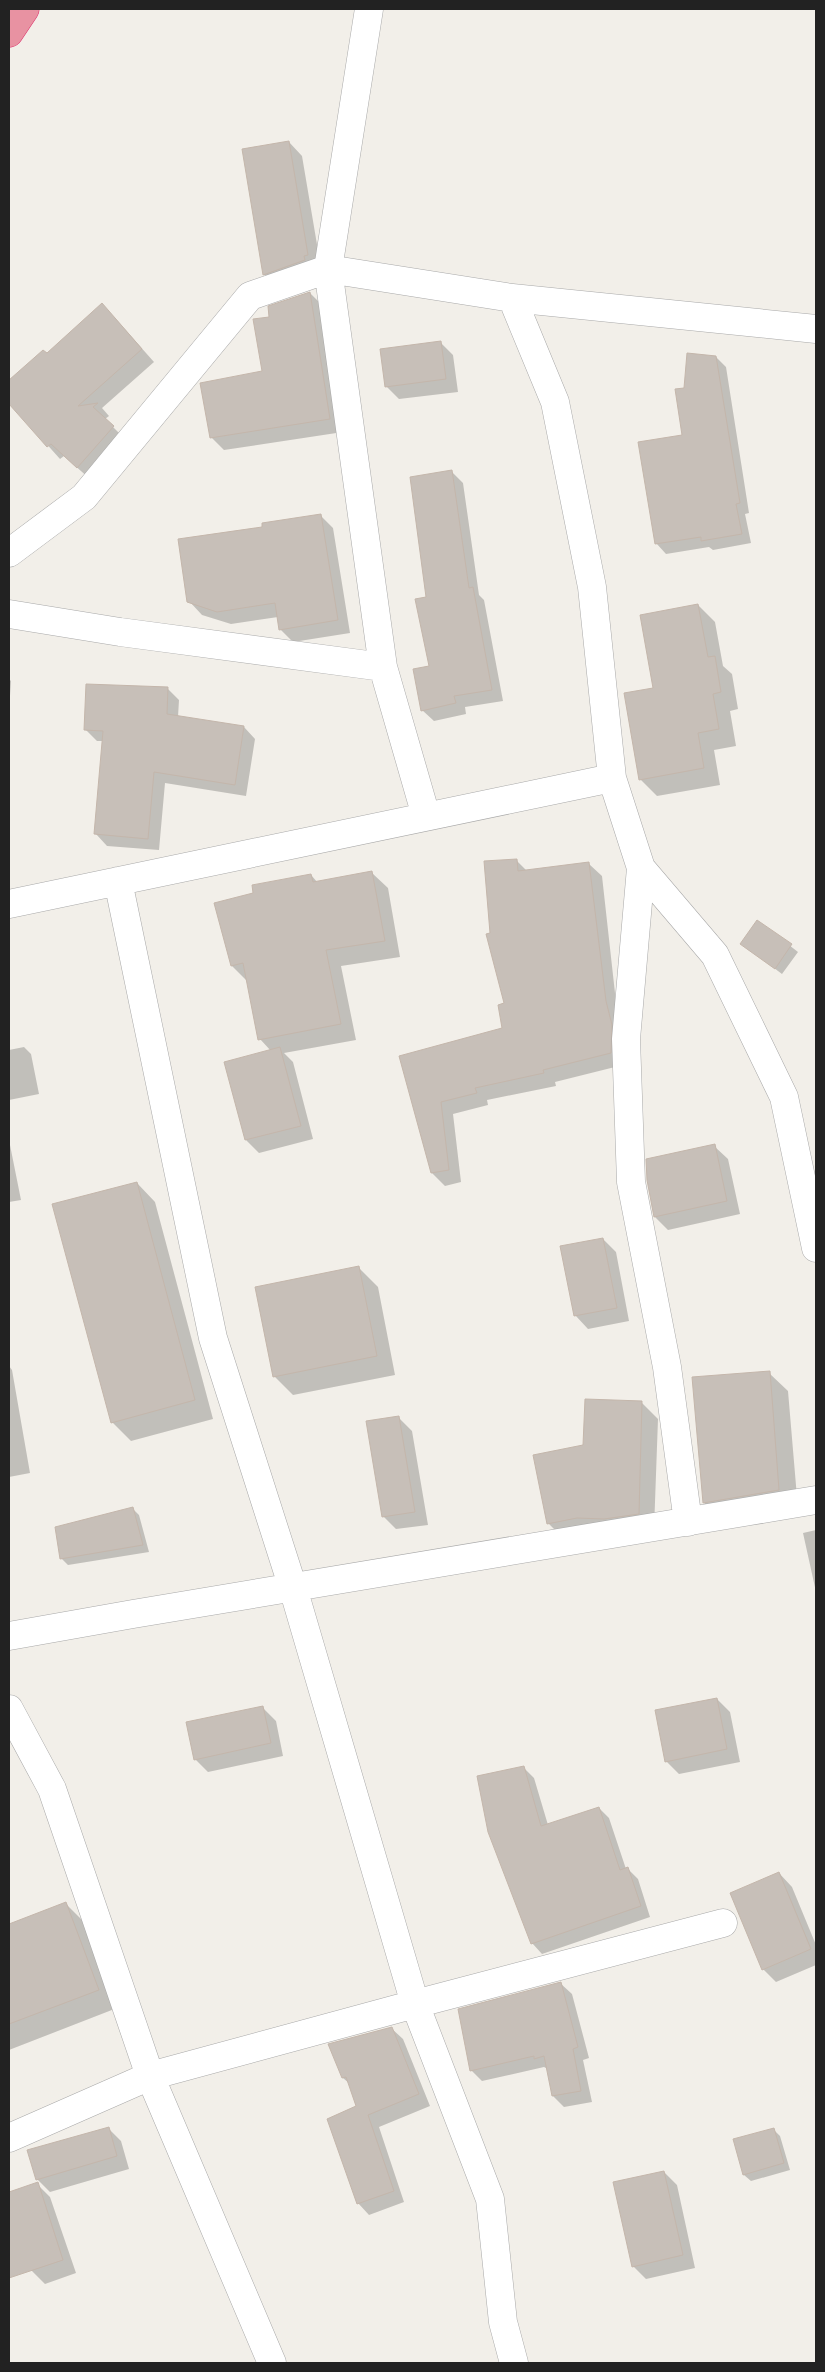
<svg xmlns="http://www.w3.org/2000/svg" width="825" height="2372" font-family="Ubuntu,sans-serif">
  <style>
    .shadow { fill: #0003 }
    .building { fill: #c7bfb8; stroke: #c4b6ab }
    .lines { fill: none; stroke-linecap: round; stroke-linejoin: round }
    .minor-casing { stroke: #a9a9a9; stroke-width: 29 }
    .highway-casing { stroke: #dc2a67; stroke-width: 29 }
    .minor { stroke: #fff; stroke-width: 28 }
    .highway { stroke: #e892a2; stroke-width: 28 }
  </style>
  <rect width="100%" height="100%" fill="#f2efe9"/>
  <!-- shadow -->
  <path class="shadow" d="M289,142L302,156L321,268L277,288L264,274Z
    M310,293L323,306L343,432L224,450L211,437L263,372L271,318Z
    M114,317L154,362L102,408L109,416L105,419L125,439L90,479L64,456L60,459L9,402V382L43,351L47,355Z
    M440,342L453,355L458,392L399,399L386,386Z
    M716,357L726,367L749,513L745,514L751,543L713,550L709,547L666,554L656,543L684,436L685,389Z
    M452,472L463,483L479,595L484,600L503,701L465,707L466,714L434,721L422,710L430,667L428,598Z
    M320,515L333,528L350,633L293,642L280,629L278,617L231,624L202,615L189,601L264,528Z
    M698,605L715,622L723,666L732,674L738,709L730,711L736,746L714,750L720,785L657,796L640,779L654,689Z
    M9,679L11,681L9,711Z
    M167,688L179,700L178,717L244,727L255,739L246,796L165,783L159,850L107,846L96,834L103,741H97L85,729Z
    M516,860L527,871L589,864L602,876L623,1065L555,1082L556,1086L487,1100L488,1105L453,1114L461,1182L445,1186L432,1173L401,1057L504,1029L506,1004L492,934Z
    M372,873L388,888L400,957L341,966L356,1040L284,1053L293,1062L313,1139L259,1153L246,1140L271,1051L260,1039L248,982L232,966L216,904L255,894L311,875L318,883Z
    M758,921L798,952L782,974L742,944Z
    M24,1047L31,1054L39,1094L9,1100V1050Z
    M9,1140L21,1200L9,1202Z
    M714,1146L728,1159L740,1214L668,1230L655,1217Z
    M137,1183L155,1202L213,1419L131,1441L112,1422Z
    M603,1239L616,1252L629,1321L588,1329L575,1315Z
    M359,1268L378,1287L395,1375L293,1395L274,1376Z
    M9,1366L12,1370L30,1473L9,1477Z
    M769,1373L788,1391L798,1509L723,1521L704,1503Z
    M642,1403L658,1419L654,1530L565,1540L549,1524L535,1456L584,1446Z
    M399,1418L412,1431L428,1525L396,1529L383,1516Z
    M132,1508L139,1515L149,1552L68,1565L61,1558Z
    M816,1530V1592L803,1533Z
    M717,1699L730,1712L740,1762L679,1774L666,1761Z
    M262,1707L276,1721L283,1756L208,1772L195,1759Z
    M524,1768L534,1778L548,1825L599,1808L609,1818L626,1869L627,1868L638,1879L650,1917L542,1954L532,1943Z
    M779,1873L792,1887L816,1945V1965L776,1982L763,1969Z
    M66,1904L84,1922L117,2008L9,2050V1925Z
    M560,1983L572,1994L589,2058L583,2060L592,2102L564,2107L553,2096L548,2069L544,2067L482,2081L471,2070Z
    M391,2028L403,2039L430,2106L379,2127L404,2202L369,2215L358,2203V2107L350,2084L343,2078L330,2045Z
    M108,2128L121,2141L129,2169L50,2192L37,2179Z
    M773,2129L780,2136L790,2170L751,2181L744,2175Z
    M664,2172L677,2185L695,2268L646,2279L633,2266Z
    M37,2184L50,2197L76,2273L45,2284L32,2271L9,2203V2194Z"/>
  <!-- building -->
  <path class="building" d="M289,141L308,255L304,256L305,260L263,275L242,149Z
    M310,292L330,419L210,438L200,383L262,371L253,319L269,317L268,306Z
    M102,303L142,349L78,406L98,403L93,407L114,426L77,468L51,444L47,447L9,404V380L43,350L47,353Z
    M441,341L446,379L385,387L380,349Z
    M687,353L716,356L740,503L736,504L742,534L701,541V537L655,544L638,442L682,435L675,389L684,388Z
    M452,470L469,588L473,587L492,690L454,696L456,703L421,711L413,669L429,666L415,599L426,597L410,477Z
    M321,514L338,620L279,630L275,603L217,612L187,602L178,539L262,527V523Z
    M698,604L708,657L715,656L721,692L713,694L719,729L698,733L704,768L639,780L624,693L653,688L640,615Z
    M86,684L168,687L167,714L244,726L235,785L154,772L148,839L94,834L103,731L84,730Z
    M517,859L518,871L589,862L606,1001L612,1025L611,1053L543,1070L544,1073L475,1088L477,1093L441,1102L449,1170L431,1173L399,1056L502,1028L498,1005L504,1003L486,934L490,933L484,861Z
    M372,871L385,941L326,950L341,1024L258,1040L243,963L231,966L214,903L253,893L252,885L311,874L313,882Z
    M757,920L792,944L775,969L740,944Z
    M280,1047L301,1126L245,1140L224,1062Z
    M715,1144L727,1201L654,1217L647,1180L646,1159Z
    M137,1182L195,1400L111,1423L52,1204Z
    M603,1238L617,1308L574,1316L560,1246Z
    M359,1266L377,1356L273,1377L255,1287Z
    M770,1371L779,1490L703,1503L692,1377Z
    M585,1399L642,1401L639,1514L604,1519L577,1518L547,1524L533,1455L583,1445Z
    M399,1416L415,1512L382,1517L366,1421Z
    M133,1507L143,1545L60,1559L55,1527Z
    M717,1698L727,1749L665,1762L655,1710Z
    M263,1706L271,1743L194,1760L186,1722Z
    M524,1766L541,1826L599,1807L620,1870L628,1867L641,1906L531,1944L488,1832L477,1776Z
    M779,1872L811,1949L762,1970L730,1893Z
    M66,1902L99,1990L9,2024V1924Z
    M561,1982L578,2047L573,2049L581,2091L552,2096L544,2056L534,2059V2056L470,2071L458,2009Z
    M392,2027L419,2094L368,2115L394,2191L357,2204L327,2119L356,2106L346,2077L342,2078L328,2044Z
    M109,2127L117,2156L36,2180L27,2150Z
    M774,2128L784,2163L743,2175L733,2139Z
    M664,2171L683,2255L632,2267L613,2182Z
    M38,2182L63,2260L9,2278V2192Z"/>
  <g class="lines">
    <defs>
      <path id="minor" d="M369,9L328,269L383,667L426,816
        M512,298L555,402L592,587L612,778L641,868L715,955L784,1097L816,1248
        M9,553L84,497L250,296L328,269L512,298L816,329
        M9,614L120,632L383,667
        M641,868L626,1039L631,1182L667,1367L688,1522
        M118,881L213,1338L293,1588L415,2004L490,2199L503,2322L514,2363
        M9,904L612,778
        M9,1636L133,1614L816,1500
        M9,1709L52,1789L150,2076L272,2363
        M9,2138L150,2076L415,2004L723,1923"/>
      <path id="highway" d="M9,33L25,9"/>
    </defs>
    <!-- minor casing -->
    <use href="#minor" class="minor-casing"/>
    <!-- highway casing -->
    <use href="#highway" class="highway-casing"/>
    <!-- minor -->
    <use href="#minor" class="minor"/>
    <!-- highway -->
    <use href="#highway" class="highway"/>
  </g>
  <!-- border -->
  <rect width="825" height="2372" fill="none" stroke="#222222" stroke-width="20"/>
</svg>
